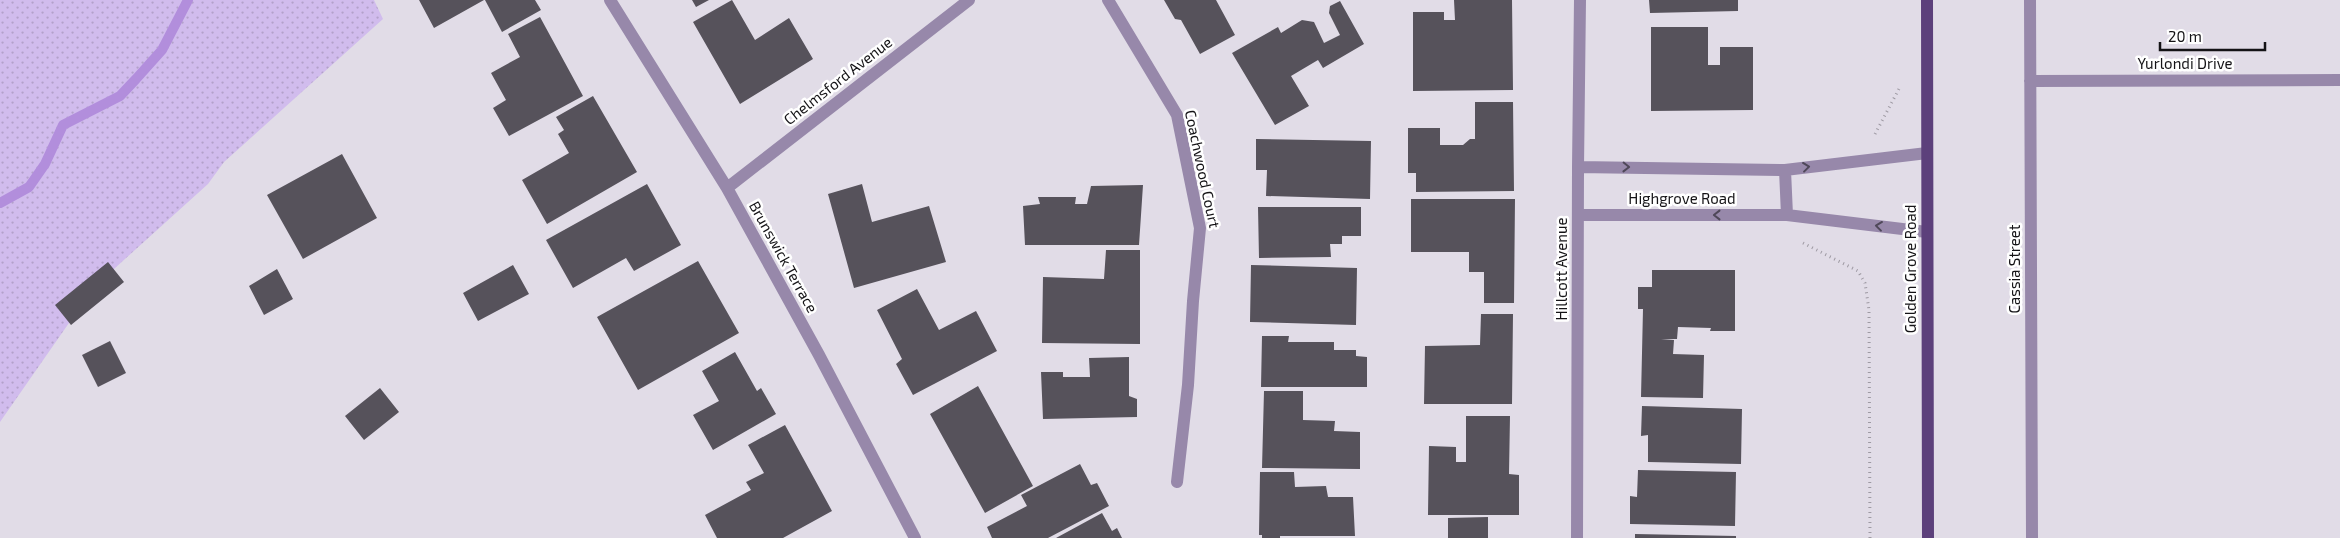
<svg xmlns="http://www.w3.org/2000/svg" width="2340" height="538" font-family="'Exo 2',sans-serif">
  <style>
    .grass { fill: url(#grass-dots) }
    .lines { fill: none; stroke-linecap: round; stroke-linejoin: round }
    .stream { stroke: #b28edc; stroke-width: 10 }
    .building { fill: #56525b }
    .path { stroke: #9e9aa3; stroke-width: 3; stroke-dasharray: 1 4; stroke-linecap: butt }
    .minor { stroke: #9788aa; stroke-width: 12 }
    .major { stroke: #5c407b; stroke-width: 12 }
    .oneway { stroke: #4f4859 }
    .labels { text-anchor: middle; stroke-width: 5; stroke-linejoin: round; paint-order: stroke }
    .street-label { font-size: 15px; fill: #141316; stroke: #fff }
  </style>
  <defs>
    <pattern id="grass-dots" width="8" height="8" patternUnits="userSpaceOnUse" patternTransform="scale(1.25)"><rect width="8" height="8" fill="#d1bced"/><path d="M2 2h.1M6 6h.1" fill="none" stroke="#b3a1ca" stroke-width="1.8" stroke-linecap="round"/></pattern>
  </defs>
  <rect width="100%" height="100%" fill="#e1dce7"/>
  <!-- grass -->
  <path class="grass" d="M0,0H374L383,19L224,162L208,184L94,287L0,422Z"/>
  <g class="lines">
    <!-- stream -->
    <path class="stream" d="M0,203L29,187L45,164L63,125L120,96L136,79L162,50L188,0"/>
  </g>
  <!-- building -->
  <path class="building" d="M419,0H484L434,28Z
    M485,0H535L541,10L502,32Z
    M692,0H709L696,7Z
    M732,0L755,40L789,18L813,59L740,104L693,22Z
    M1164,0H1216L1235,35L1200,54L1181,20L1175,19Z
    M1454,0H1512L1513,90L1413,91V12H1444V20H1455Z
    M1649,0H1738V11L1650,13Z
    M1340,1L1364,44L1323,68L1318,60L1291,76L1309,106L1275,125L1232,53L1278,27L1281,33L1302,20L1314,22L1324,43L1340,35L1329,13L1330,6Z
    M540,17L583,96L509,136L493,108L506,100L491,73L520,57L508,34Z
    M1651,27H1708V65H1720V47H1753V110L1651,111Z
    M593,96L637,172L547,224L522,180L569,153L558,134L564,130L556,117Z
    M1475,102H1513L1514,191L1416,192V173H1408V128H1440V145H1463L1470,139H1475Z
    M1256,139L1371,141L1370,199L1266,196L1267,170H1256Z
    M342,154L377,218L303,259L267,195Z
    M647,184L681,245L634,271L626,258L573,288L546,240Z
    M862,184L872,222L929,206L946,262L854,288L828,194Z
    M1143,185L1139,245H1025L1023,206L1040,204L1038,197H1076L1075,204H1087L1091,186Z
    M1411,199H1515L1514,303H1484V272H1469V252H1411Z
    M1258,207H1361V236H1342V244H1330L1331,257L1259,258Z
    M1106,250H1140V344L1042,343L1043,277L1104,279Z
    M698,261L739,333L638,390L597,317Z
    M108,262L124,282L71,325L55,305Z
    M513,265L529,294L478,321L463,293Z
    M1251,265L1357,268L1356,325L1250,322Z
    M277,269L293,299L264,315L249,286Z
    M1652,270H1735V331H1710L1711,328L1678,327L1677,339H1661L1674,340L1673,354L1704,355L1703,398L1641,397L1643,309H1638V287H1652Z
    M917,289L939,330L976,311L997,351L913,395L896,364L902,359L877,310Z
    M1481,314H1513L1512,404H1424L1425,346L1480,345Z
    M1262,336H1289L1288,342H1334V350H1356V356L1367,357V387H1261Z
    M110,341L126,373L98,387L82,355Z
    M735,352L757,391L761,388L776,414L713,450L693,415L719,401L702,371Z
    M1129,357V396L1137,399V417L1043,419L1041,372H1063V377H1090L1089,358Z
    M978,386L1033,486L985,513L930,414Z
    M380,388L399,412L364,440L345,416Z
    M1264,391H1303V420L1335,421L1334,431L1360,432V469L1262,468Z
    M1642,406L1742,409L1741,464L1648,462V435L1641,436Z
    M1466,416H1510L1509,474L1519,475V515H1428L1429,446L1456,447V462H1466Z
    M785,425L832,511L783,538H717L705,515L751,490L746,482L764,473L748,445Z
    M1080,464L1091,485L1097,483L1109,506L1048,538H992L987,527L1027,506L1021,495Z
    M1638,470L1736,472L1735,526L1630,524V496L1637,497Z
    M1260,472H1294L1295,487L1326,486L1328,497H1353L1355,536H1280V538H1262V535H1259Z
    M1102,513L1112,531L1117,528L1122,538H1056Z
    M1488,517V538H1448V518Z
    M1635,534L1736,536V538H1635Z"/>
  <g class="lines">
    <!-- path -->
    <path class="path" d="M1875,134L1900,87
      M1803,243L1858,271L1865,283L1869,310L1870,538"/>
    <!-- minor -->
    <path class="minor" d="M610,0L727,188L819,355L915,538
      M1108,0L1177,115L1200,228L1193,301L1188,385L1177,482
      M2030,0L2032,538
      M2030,81L2340,80
      M1578,167L1785,170L1927,153
      M1785,170L1787,215
      M727,188L969,0
      M1578,215H1787L1927,232
      M1577,538L1578,167L1580,0"/>
    <!-- major -->
    <path class="major" d="M1927,0L1928,538"/>
  </g>
  <!-- one-way arrows -->
  <defs><path id="oneway-chevron" d="M-2-3.5L2.5 0L-2 3.5" fill="none" stroke-width="1.6" stroke-linecap="round" stroke-linejoin="round" transform="scale(1.25)"/></defs>
  <g class="oneway">
    <use href="#oneway-chevron" transform="translate(1626 167) rotate(1)"/>
    <use href="#oneway-chevron" transform="translate(1806 167) rotate(-7)"/>
    <use href="#oneway-chevron" transform="translate(1717 215) rotate(-180)"/>
    <use href="#oneway-chevron" transform="translate(1879 226) rotate(-173)"/>
  </g>
  <g class="labels">
    <!-- street labels -->
    <g class="street-label">
      <text x="2185" y="69">Yurlondi Drive</text>
      <text transform="translate(838 81) rotate(-38)" y="5">Chelmsford Avenue</text>
      <text transform="translate(1202 169) rotate(78)" y="5">Coachwood Court</text>
      <text x="1682" y="204">Highgrove Road</text>
      <text transform="translate(783 257) rotate(61)" y="5">Brunswick Terrace</text>
      <text transform="translate(1562 269) rotate(-90)" y="5">Hillcott Avenue</text>
      <text transform="translate(1911 269) rotate(-90)" y="5">Golden Grove Road</text>
      <text transform="translate(2015 269) rotate(-90)" y="5">Cassia Street</text>
    </g>
  </g>
  <!-- scale -->
  <path d="M2160 42v8h105v-8" fill="none" stroke="#141316" stroke-width="2.5"/>
  <text x="2168" y="42" font-size="15" fill="#141316" stroke="#ffffff" stroke-width="4" paint-order="stroke">20 m</text>
</svg>
